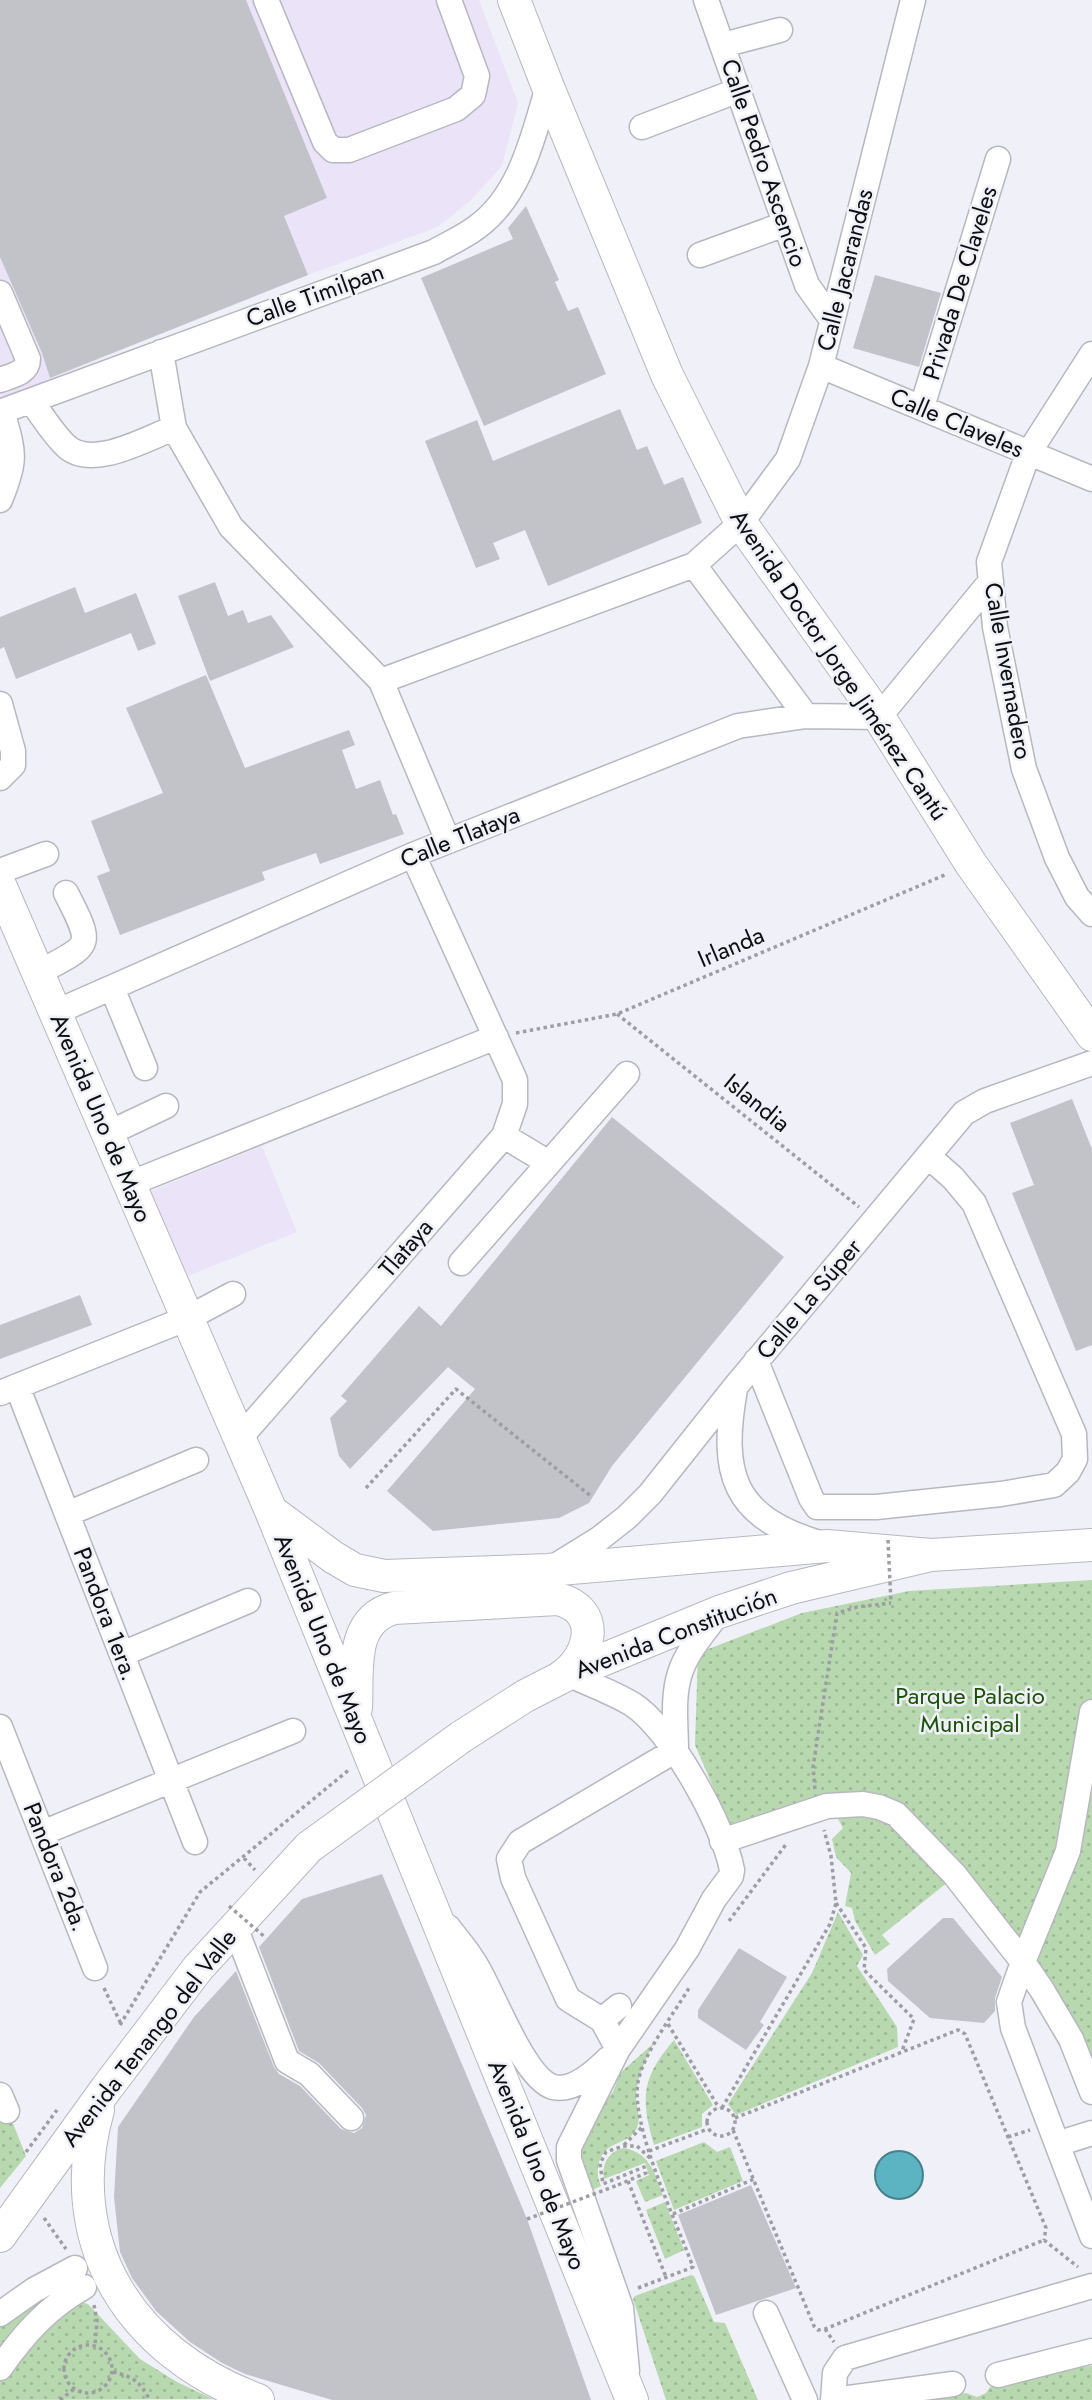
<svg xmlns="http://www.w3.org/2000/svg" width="1092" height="2400" font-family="Jost,sans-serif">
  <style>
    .commercial { fill: #ebe4f9 }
    .grass { fill: url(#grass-dots) }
    .water { fill: #5cb3c1; stroke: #45828c; stroke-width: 2 }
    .building { fill: #c2c3c9 }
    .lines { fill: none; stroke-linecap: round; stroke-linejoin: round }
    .minor-casing { stroke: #b7b8bf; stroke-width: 27 }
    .major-casing { stroke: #b7b8bf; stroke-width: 34 }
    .path { stroke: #9d9ea3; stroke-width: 3.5; stroke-dasharray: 3.5 3.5; stroke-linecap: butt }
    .minor { stroke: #fff; stroke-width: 24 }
    .major { stroke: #fff; stroke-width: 32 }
    .major-bridge-casing { stroke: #b7b8bf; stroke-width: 34; stroke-linecap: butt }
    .path-bridge { stroke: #9d9ea3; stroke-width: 3.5; stroke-dasharray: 3.5 3.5; stroke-linecap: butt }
    .major-bridge { stroke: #fff; stroke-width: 32 }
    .labels { text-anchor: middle; stroke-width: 5; stroke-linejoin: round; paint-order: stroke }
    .street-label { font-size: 24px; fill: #0e0e11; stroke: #f0f1f8 }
    .park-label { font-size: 24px; fill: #1c5208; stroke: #f0f1f8 }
  </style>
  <defs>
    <pattern id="grass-dots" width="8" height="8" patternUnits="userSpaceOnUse" patternTransform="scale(1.75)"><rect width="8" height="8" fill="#b8d8b0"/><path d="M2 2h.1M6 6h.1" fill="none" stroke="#9db896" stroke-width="1.8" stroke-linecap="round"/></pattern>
  </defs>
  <rect width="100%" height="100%" fill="#f0f1f8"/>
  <!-- commercial -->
  <path class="commercial" d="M0,0H479L518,103L502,166L471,200L438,227L308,275L0,399Z
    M262,1146L297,1232L185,1277L149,1192Z"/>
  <!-- grass -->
  <path class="grass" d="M1092,1580V2087L1041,1992L956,1856L883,1796L816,1803L729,1824L695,1745L698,1653L802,1613L909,1591Z
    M833,1810L891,1816L948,1882L882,1935L890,1944L875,1955L855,1921L852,1908L845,1906L851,1873L836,1857L832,1839L843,1828Z
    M838,1912L863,1955L857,1966L897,2027L898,2047L736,2115L728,2104L812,1973Z
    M674,2040L713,2105L702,2114V2127L654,2145C640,2098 642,2077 674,2040Z
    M654,2043C645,2060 638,2075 636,2095C636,2105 641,2119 637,2128C631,2140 620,2141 610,2147C597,2155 595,2173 601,2186L582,2195L577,2143L591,2117L613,2092L620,2073Z
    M0,2091L26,2156L0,2188Z
    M704,2142L717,2152L730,2147L743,2181L674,2210L656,2161Z
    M624,2148C650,2153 654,2172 663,2195L645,2202L636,2181L649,2175L645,2163L604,2179C601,2164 609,2151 624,2148Z
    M665,2202L684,2250L665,2259L646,2210Z
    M691,2275L694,2276L714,2322L725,2323L758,2400H666L633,2299L635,2296Z
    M66,2281L0,2357V2319Z
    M78,2301L88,2304L140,2359L177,2382L213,2399L0,2400V2380L20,2353Z
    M1092,2366V2400H919L966,2393L977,2397L986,2393L990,2387L1066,2368Z"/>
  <!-- water -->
  <path class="water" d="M875 2175a24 24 0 1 1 48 0a24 24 0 1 1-48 0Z"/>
  <!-- building -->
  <path class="building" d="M0,0H246L327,198L284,216L308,275L50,378L42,353L0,257Z
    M526,206L559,280L555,282L568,311L578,307L606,374L484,426L421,278L513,239L508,228Z
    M875,275L941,293L919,367L853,348Z
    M620,409L637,450L647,446L664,485L683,477L702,523L548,586L525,530L493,543L500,559L476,568L425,441L477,420L493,461Z
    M215,582L228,616L243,610L248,623L271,615L294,647L210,681L178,596Z
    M75,587L85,613L136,593L156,644L138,651L131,633L16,679L4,647L0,649V617Z
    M206,675L245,768L349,730L355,745L342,750L356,789L380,780L393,815L396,814L404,834L320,864L316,853L262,872L265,880L120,935L97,876L110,871L91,821L163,793L126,708Z
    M1072,1099L1092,1149V1345L1076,1351L1012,1193L1034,1185L1010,1123Z
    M612,1117L784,1257L612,1466L589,1503L559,1518L433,1531L387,1491L475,1389L448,1367L350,1469L339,1456L330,1418L347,1401L341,1396L419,1306L441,1326Z
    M80,1295L92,1325L0,1359V1325Z
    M382,1874L527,2219L591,2400H332L245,2374L222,2363L190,2342L156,2311L132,2278L120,2252L114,2197L118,2127L194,2017L236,1971L274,2067L279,2074L300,2086L341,2129L354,2133L362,2128L366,2115L362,2108L319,2063L299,2051L259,1947L302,1899Z
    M943,1918H953L1002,1977L995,1998V2011L984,2023L930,2018L888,1981L887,1969Z
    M739,1948L787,1977L760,2022L764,2025L746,2050L698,2018V2010Z
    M751,2185L796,2288L716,2315L678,2215Z"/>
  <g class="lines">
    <defs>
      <path id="minor" d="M266,0L325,142L333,150H349L456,109L473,95L477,76L449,0
        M706,0L807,285L832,320
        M723,45L780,30
        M642,127L739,90
        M700,255L785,224
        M0,293L28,359C28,373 11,376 0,380
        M1092,354L1028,454L989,562L995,627L1024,769L1057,858L1077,897L1092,914
        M821,366L1092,479
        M31,401C42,415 51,431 64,444C89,472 145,439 174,428L161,352
        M922,407L998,159
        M0,412L434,252C448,244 464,237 477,227C521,195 533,136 548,87
        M174,428L231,527L381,681
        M0,500C17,459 14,453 2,411
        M694,565L806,716
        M0,704L13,751V765L0,778
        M448,841L381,681L694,565L741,523L788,459L821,366L913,0
        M0,871L46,854
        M38,973C91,944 95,949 66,893
        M112,988L145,1068
        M56,1012L413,855L738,726L806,716L879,717L991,581
        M109,1133L166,1106
        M504,1136L549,1163
        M129,1184L496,1037
        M461,1263L627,1074
        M756,1361L811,1498L817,1507H876L1001,1494L1054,1485L1068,1472L1075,1459L1074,1434L974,1203L953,1178L928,1156
        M17,1386L195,1842
        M735,1389C720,1474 732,1516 819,1543
        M0,1393L188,1318L233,1294
        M239,1439L504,1136L515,1104V1080L413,855
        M67,1514L196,1460
        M552,1568L599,1539L627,1517L650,1494L735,1387L964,1113L985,1101L1092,1063
        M122,1654L248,1601
        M568,1674C589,1684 612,1692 632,1704C670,1728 724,1826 732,1870L731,1876L714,1899L687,1949L618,2049L569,2147V2160L621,2308L627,2371
        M1092,1712L1068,1851L1023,1962L1009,2002L1013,2028L1092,2236
        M0,1727L95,1968
        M676,1750C676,1726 672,1697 680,1673C687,1651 705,1631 719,1612
        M42,1833L293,1731
        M722,1841L827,1806L863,1804L879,1807L896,1814L954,1874L1023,1962L1042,1990L1071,2039L1092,2092
        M235,1927L287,2061L309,2074L351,2118
        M448,1927C457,1939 467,1950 474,1962C492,1989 523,2078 553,2087C573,2092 595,2072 608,2059
        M602,2020L619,2006
        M618,2049L602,2020L568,1999L513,1878L509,1859L520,1842L676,1750
        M0,2095L7,2111
        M1057,2144L1092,2133
        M766,2313L805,2400
        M0,2314L34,2290L75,2268
        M0,2368C24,2334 48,2307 84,2287
        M998,2375L1092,2351
        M833,2400L835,2373L845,2358L1092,2286
        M834,2400L953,2384"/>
      <path id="major" d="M514,0L548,87L667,375L741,523L879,717L971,864L1092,1035
        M0,885L271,1511L632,2400
        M271,1511L333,1557L355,1570L384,1576L548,1570L827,1546L931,1555
        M356,1708C358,1671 349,1620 394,1608L558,1599C603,1610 591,1657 561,1677
        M461,1737L525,1696L568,1674L719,1612L791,1588L931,1555L1092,1545
        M98,2110C60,2244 131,2353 258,2400
        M0,2236L106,2089L198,1968L309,1847"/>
    </defs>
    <!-- minor casing -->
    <use href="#minor" class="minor-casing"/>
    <!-- major casing -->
    <use href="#major" class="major-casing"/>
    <!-- path -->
    <path class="path" d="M617,1014L859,1207
      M516,1033L617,1014L947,874
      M366,1488L456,1389L592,1497
      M815,1789L813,1767L837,1613L857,1607L891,1603
      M244,1858L255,1870
      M836,1903L866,1948L864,1970L914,2019L902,2051
      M729,1921L787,1843
      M104,1988L121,2024
      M668,2024L719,2108
      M120,2025L200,1892L350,1769
      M707 2122a14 14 0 1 1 28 0a14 14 0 1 1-28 0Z
      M722,2108L830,1924L836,1903L831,1856L824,1830
      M735,2118L958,2030L965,2034L1046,2228L1044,2240
      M733,2130L814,2326L818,2330L825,2329L1044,2240
      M1008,2137L1030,2130
      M624,2145L642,2127
      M649,2151L708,2129
      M26,2152L57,2110
      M628,2181L666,2277
      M618,2185L646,2173L644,2167L603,2184L600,2164L606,2152L623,2146H637L651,2159
      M673,2214L754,2179
      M44,2218L66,2249
      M1044,2240L1078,2267
      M638,2288L693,2267C677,2223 630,2125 638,2082C644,2052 673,2015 689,1988
      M94,2305L97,2321L95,2345
      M825,2329L834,2342
      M64 2369a24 24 0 1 1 48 0a24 24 0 1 1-48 0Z
      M113,2372C134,2377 139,2381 150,2400
      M60,2400L74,2389"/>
    <!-- minor -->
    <use href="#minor" class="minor"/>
    <!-- major -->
    <use href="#major" class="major"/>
    <defs>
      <path id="major-bridge" d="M309,1847L461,1737"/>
    </defs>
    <!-- major-bridge casing -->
    <use href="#major-bridge" class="major-bridge-casing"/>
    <!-- path-bridge -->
    <path class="path-bridge" d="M888,1540L891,1603
      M229,1906L266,1938
      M527,2219L618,2185"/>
    <!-- major-bridge -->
    <use href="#major-bridge" class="major-bridge"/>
  </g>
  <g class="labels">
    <!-- street labels -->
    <g class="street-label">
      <text transform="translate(764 163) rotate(71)" y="8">Calle Pedro Ascencio</text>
      <text transform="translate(845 270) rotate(-76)" y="8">Calle Jacarandas</text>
      <text transform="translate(960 283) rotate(-73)" y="8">Privada De Claveles</text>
      <text transform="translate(315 295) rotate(-20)" y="8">Calle Timilpan</text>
      <text transform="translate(957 423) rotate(23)" y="8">Calle Claveles</text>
      <text transform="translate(839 665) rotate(56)" y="8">Avenida Doctor Jorge Jiménez Cantú</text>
      <text transform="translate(1008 671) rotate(80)" y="8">Calle Invernadero</text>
      <text transform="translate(460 837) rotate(-22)" y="8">Calle Tlataya</text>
      <text transform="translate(731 947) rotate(-23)" y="8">Irlanda</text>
      <text transform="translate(757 1103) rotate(39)" y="8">Islandia</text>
      <text transform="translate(101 1118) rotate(67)" y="8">Avenida Uno de Mayo</text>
      <text transform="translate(406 1248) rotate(-49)" y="8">Tlataya</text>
      <text transform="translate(809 1299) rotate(-50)" y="8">Calle La Súper</text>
      <text transform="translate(106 1614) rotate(69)" y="8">Pandora 1era.</text>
      <text transform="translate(676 1633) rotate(-21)" y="8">Avenida Constitución</text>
      <text transform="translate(323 1639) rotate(68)" y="8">Avenida Uno de Mayo</text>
      <text transform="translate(56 1867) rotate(68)" y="8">Pandora 2da.</text>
      <text transform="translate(149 2038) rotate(-52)" y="8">Avenida Tenango del Valle</text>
      <text transform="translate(537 2165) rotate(68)" y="8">Avenida Uno de Mayo</text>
    </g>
    <!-- park labels -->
    <g class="park-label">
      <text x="970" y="1704">Parque Palacio<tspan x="970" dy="28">Municipal</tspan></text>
    </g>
  </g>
</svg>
